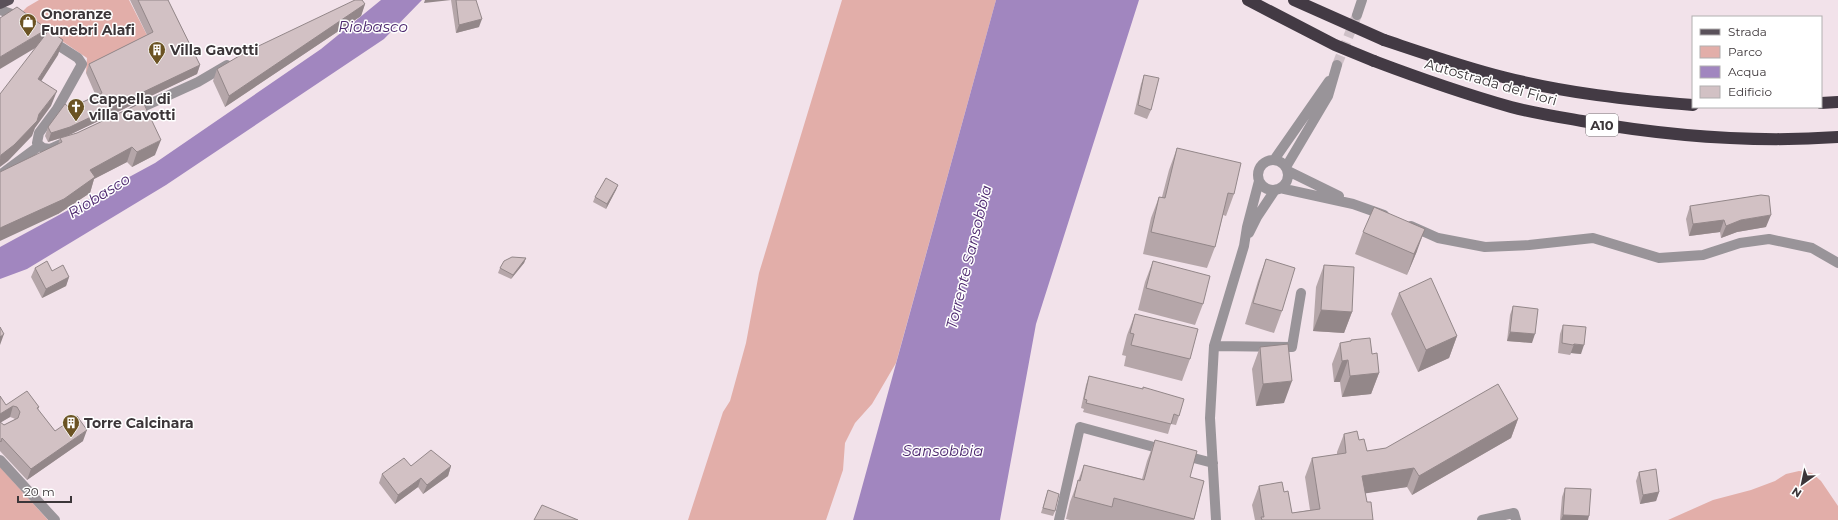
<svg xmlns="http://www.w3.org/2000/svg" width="1838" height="520" font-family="Montserrat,sans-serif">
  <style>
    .green { fill: #e2aea9 }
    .water { fill: #a186bf }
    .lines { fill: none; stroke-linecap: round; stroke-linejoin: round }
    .minor-tunnel { stroke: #cec0c7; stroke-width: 10; stroke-dasharray: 10 5; stroke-linecap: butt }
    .minor { stroke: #999499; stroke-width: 10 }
    .major { stroke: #5a515a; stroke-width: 10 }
    .highway { stroke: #433a44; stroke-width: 12 }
    .highway-bridge { stroke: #433a44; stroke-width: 12 }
    .wall { fill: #b5a6a9; fill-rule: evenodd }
    .shaded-wall { fill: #938789 }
    .building { fill: #d2c1c4; stroke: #938789 }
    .labels { text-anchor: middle; stroke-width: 3; stroke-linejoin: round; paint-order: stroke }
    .shield { fill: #fff; stroke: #767274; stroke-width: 1 }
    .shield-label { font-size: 13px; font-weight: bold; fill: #3c3639 }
    .poi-label { font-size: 14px; font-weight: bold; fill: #3c3639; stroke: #fff; text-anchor: start }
    .street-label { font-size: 14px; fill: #3c3639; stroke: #fff }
    .water-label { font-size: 15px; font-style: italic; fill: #4d286e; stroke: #fff }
  </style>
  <rect width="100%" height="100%" fill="#f2e2ea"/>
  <!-- green -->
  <path class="green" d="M39,0H129L150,41L86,73L87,58L21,13L27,7Z
    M842,0H996L896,363L872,404L855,423L845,443L843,470L826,520H688L723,412L730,401L746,343L759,273Z
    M0,467L48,520H0Z
    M1799,471L1812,473L1821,481L1838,506V520H1668L1713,500L1751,490L1775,481L1786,474Z"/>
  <!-- water -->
  <path class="water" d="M381,0H422L384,39L166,185L27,269L0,279V247L155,163L321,49Z
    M996,0H1139L1036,324L1000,520H853Z"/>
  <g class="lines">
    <!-- minor-tunnel -->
    <path class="minor-tunnel" d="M1337,65L1357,15"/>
    <!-- minor -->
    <path class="minor" d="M0,10L12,14L20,20
      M1357,15L1362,0
      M50,40L78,58L82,64L57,109L39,133L37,143L43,148L50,149L61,144
      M134,111L198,82L227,65
      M1274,160L1329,81
      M1258 175a15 15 0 1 1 30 0a15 15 0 1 1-30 0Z
      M1286,167L1328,96L1337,65
      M1288,171L1339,196
      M0,175L39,146
      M1280,188L1353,204L1384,215
      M1411,226L1438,238L1485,247L1529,245L1593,238L1659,258L1703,255L1740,243L1769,239L1812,248L1838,263
      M1249,233L1257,217L1275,190
      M1214,346L1292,347L1301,293
      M1182,455L1213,463
      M0,460L55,520
      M1059,520L1080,427L1165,450
      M1216,520L1210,418L1214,346L1244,246L1247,227L1259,181
      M1482,520L1514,513L1516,520"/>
    <!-- major -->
    <path class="major" d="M0,4L9,0"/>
    <!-- highway -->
    <path class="highway" d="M1384,40C1423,53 1463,67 1503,77C1565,93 1629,100 1693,105
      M1374,61C1419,78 1465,94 1511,107C1534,113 1559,117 1582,121C1667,136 1753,143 1838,137
      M1821,103L1838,102"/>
    <!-- highway-bridge -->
    <path class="highway-bridge" d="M1248,0L1335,45L1374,61
      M1294,0L1384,40"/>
  </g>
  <!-- wall -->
  <path class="wall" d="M130,0H168L200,65L197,74L67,136L48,142L45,136L48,127L70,108L96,96L86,73L89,64L147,35Z
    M451,0H476L479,27L456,33Z
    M365,4L361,16L225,107L213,81L217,69Z
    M1144,75L1151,110L1147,119L1134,114L1141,84Z
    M143,102L155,155L132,167L127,162L94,179L90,193L58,214V145L60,138L77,133Z
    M1177,148L1234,194L1226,216L1223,215L1215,247L1207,268L1143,254L1151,218L1159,197H1162L1169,170Z
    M618,185L616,190L606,209L593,202L595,197Z
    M1690,206L1766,227L1737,232L1721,238L1720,232L1689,236L1686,219Z
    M1363,232L1417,251L1407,275L1355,254Z
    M526,258L524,263L511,279L498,273L500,268Z
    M1266,259L1282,311L1274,333L1245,324L1258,281Z
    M1153,261L1203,304L1195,325L1138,310L1145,282Z
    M1324,265L1352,312L1344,333L1313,331L1316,287Z
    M35,268L52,271L69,277L66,286L42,298L31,277Z
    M1399,293L1457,336L1449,358L1418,372L1391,314Z
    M1513,306L1532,343L1507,341L1510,315Z
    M1135,314L1190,359L1182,381L1124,366L1126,356L1122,355L1127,335Z
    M1563,325L1581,354L1571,353L1570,355L1558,353L1560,334Z
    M1351,340L1372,354L1379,373L1371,394L1342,397L1340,382H1334L1332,364L1340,343L1351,341Z
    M1260,347L1284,403L1256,406L1252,369Z
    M1089,376L1179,416L1176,425L1171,424L1168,434L1083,412L1084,409L1081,408L1086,385Z
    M0,396L6,405L39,407L38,410L55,431L83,441L27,480L0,451ZM10,417L13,418L15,419L4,425L0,422Z
    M1518,419L1511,438L1412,495L1407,487L1365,493L1367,502L1373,520H1255L1252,505L1259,486L1284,492L1292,513L1310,510L1305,477L1312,458L1337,455V452L1344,434L1359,440L1367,451L1386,448Z
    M1155,440L1190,477L1204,481L1194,520H1070L1066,519L1070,502L1084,465L1142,479L1147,461Z
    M411,466H451L448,476L423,494L418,487L395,504L379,483L382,474Z
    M1639,472L1659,492L1656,501L1640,504L1636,481Z
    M1565,488L1588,520H1560L1562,497Z
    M1048,490L1055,511L1053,516L1041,513Z"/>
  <!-- shaded-wall -->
  <path class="shaded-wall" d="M425,0H451L424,3Z
    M365,4L361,16L225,107L229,96Z
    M482,19L479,27L456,33L459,25Z
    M47,29L42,44L0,69V57Z
    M63,40L58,55L33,94L38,79Z
    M200,65L197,74L67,136L48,142L51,133Z
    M57,91L51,106L35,128L32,136L8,161L0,167V159L1,155L39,114Z
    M161,140L155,155L132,167L137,152Z
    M132,147L127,162L94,179L90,193L58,214L0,241V228L90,170Z
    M618,185L616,190L606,209L607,204Z
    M1771,215L1766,227L1737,232L1721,238L1726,226L1741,220Z
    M1724,220L1720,232L1689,236L1693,224Z
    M1425,229L1417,251L1407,275L1414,254Z
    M526,258L524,263L511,279L513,275Z
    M69,277L66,286L42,298L46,289Z
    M1321,310L1352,312L1344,333L1313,331Z
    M1510,332L1535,334L1532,343L1507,341Z
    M4,334L0,345V337Z
    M1457,336L1449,358L1418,372L1426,350Z
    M1574,344L1584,345L1581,354L1571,353L1570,355Z
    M1348,360L1340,382H1334L1342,361Z
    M1379,373L1371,394L1342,397L1350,376Z
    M1292,381L1284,403L1256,406L1263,384Z
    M13,406L10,417L0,423V414Z
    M1518,419L1511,438L1412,495L1419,476Z
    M87,430L83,441L27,480L31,469Z
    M451,466L448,476L423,494L427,485Z
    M1414,468L1407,487L1355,495L1362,476Z
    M421,478L418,487L395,504L398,495Z
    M1659,492L1656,501L1640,504L1643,495Z
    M1563,515L1589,516L1588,520H1561Z"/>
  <!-- building -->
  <path class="building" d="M138,0H168L200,65L70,127L51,133L48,127L65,104L70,108L102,93L89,64L153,32Z
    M355,0H362L365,4L229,96L217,69L246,52Z
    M456,0H476L482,19L459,25Z
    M17,7L47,29L0,57V18Z
    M49,30L63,40L38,79L57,91L39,114L37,121L14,145L1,155L0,159V94Z
    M1144,75L1159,78L1151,110L1138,105Z
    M143,102L161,140L137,152L132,147L90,170L95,177L64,199L0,228V172L62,142L60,138L77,133Z
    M1177,148L1241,163L1234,194L1228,193L1215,247L1151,232L1159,197L1165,198Z
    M606,178L618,185L607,204L595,197Z
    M1761,195L1769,196L1771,215L1741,220L1726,226L1724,220L1693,224L1690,206Z
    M1374,207L1425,229L1414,254L1363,232Z
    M512,257L526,258L513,275L500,268L504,261Z
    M1266,259L1295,268L1282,311L1253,303Z
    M47,261L52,271L63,265L69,277L46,289L35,268Z
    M1153,261L1210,276L1203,304L1146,288Z
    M1324,265L1354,267L1352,312L1321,310Z
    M1431,278L1457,336L1426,350L1399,293Z
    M1513,306L1538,309L1535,334L1510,332Z
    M1135,314L1198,329L1190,359L1131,345L1134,334L1130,333Z
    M1563,325L1586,327L1584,345L1574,344L1573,345L1562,343Z
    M0,327L4,334L0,337Z
    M1370,338L1372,354L1377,353L1379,373L1350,376L1348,360L1342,361L1340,343L1351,341V340Z
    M1288,344L1292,381L1263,384L1260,347Z
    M1089,376L1143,389V387L1184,399L1179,416L1174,414L1171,424L1086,403L1087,400L1084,399Z
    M1498,384L1518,419L1419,476L1414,468L1362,476L1367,502H1371L1373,520H1262L1261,517H1264L1259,486L1282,482L1284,492L1288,491L1292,513L1320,509L1312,458L1346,453L1344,434L1357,431L1359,440L1364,439L1367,451L1386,448Z
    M27,391L39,407L37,408L55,431L77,416L87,430L31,469L2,438L1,442L0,441V422L4,425L18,418L20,412L17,407L13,406L0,414V396L6,405Z
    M1155,440L1197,451L1190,477L1204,481L1194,519L1114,498L1112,507L1074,497L1078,480L1080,481L1084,465L1144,480Z
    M431,450L451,466L427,485L421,478L398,495L382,474L404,458L411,466Z
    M1656,469L1659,492L1643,495L1639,472Z
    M1565,488L1591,489L1589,516L1563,515Z
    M1048,490L1059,494L1055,511L1043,508Z
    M542,505L578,520H534Z"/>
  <!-- icons -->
  <defs>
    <symbol id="shop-pin" viewBox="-11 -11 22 30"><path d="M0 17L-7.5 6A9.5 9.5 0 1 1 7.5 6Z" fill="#6b5323" stroke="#fff"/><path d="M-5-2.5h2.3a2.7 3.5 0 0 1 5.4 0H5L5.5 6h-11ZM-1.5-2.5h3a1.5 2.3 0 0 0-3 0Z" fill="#fff"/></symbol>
    <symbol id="building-pin" viewBox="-11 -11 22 30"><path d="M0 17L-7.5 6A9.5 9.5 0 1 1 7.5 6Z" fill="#6b5323" stroke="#fff"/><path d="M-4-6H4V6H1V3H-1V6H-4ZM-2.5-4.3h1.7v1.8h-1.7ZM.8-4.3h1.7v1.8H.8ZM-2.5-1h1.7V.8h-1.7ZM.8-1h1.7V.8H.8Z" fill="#fff"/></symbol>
    <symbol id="church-pin" viewBox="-11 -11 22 30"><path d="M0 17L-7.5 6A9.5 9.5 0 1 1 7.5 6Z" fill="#6b5323" stroke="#fff"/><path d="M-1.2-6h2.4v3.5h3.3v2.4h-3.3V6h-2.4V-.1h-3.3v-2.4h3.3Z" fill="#fff"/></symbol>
  </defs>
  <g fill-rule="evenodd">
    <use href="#shop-pin" x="18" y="12" width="20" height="27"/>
    <use href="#building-pin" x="147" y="40" width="20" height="27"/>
    <use href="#church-pin" x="66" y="97" width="20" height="27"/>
    <use href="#building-pin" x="61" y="413" width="20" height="27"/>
  </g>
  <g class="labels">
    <!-- shield labels -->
    <rect class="shield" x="1586" y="114" width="32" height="22" rx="3"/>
    <g class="shield-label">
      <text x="1602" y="130">A10</text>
    </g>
    <!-- poi labels -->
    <g class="poi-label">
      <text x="41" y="19">Onoranze<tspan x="41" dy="16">Funebri Alafi</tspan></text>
      <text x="170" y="55">Villa Gavotti</text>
      <text x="89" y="104">Cappella di<tspan x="89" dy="16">villa Gavotti</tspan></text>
      <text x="84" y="428">Torre Calcinara</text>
    </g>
    <!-- street labels -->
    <g class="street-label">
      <text transform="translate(1491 82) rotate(16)" y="5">Autostrada dei Fiori</text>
    </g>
    <!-- water labels -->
    <g class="water-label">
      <text x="373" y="32">Riobasco</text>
      <text transform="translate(99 196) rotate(-32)" y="5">Riobasco</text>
      <text transform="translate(969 257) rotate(-76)" y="5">Torrente Sansobbia</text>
      <text x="943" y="456">Sansobbia</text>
    </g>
  </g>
  <!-- legend -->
  <rect x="1692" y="16" width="130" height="92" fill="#ffffff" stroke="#b1afb0"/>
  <rect x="1700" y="29" width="20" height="6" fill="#5a515a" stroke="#b1afb0"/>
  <text x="1728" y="36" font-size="12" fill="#3c3639">Strada</text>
  <rect x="1700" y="46" width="20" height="12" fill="#e2aea9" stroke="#b1afb0"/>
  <text x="1728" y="56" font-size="12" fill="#3c3639">Parco</text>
  <rect x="1700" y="66" width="20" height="12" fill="#a186bf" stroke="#b1afb0"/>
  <text x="1728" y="76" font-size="12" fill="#3c3639">Acqua</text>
  <rect x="1700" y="86" width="20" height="12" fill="#d2c1c4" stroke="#b1afb0"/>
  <text x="1728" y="96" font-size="12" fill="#3c3639">Edificio</text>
  <!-- north arrow -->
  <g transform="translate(1802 484) rotate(213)" stroke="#ffffff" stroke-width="3" paint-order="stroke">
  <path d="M0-3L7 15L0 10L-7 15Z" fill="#3c3639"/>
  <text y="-6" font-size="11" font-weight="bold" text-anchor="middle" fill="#3c3639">N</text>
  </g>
  <!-- scale -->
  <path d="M18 496v6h53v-6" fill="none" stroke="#3c3639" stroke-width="2"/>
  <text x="24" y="496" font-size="12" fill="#3c3639" stroke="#ffffff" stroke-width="3" paint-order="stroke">20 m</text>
</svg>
